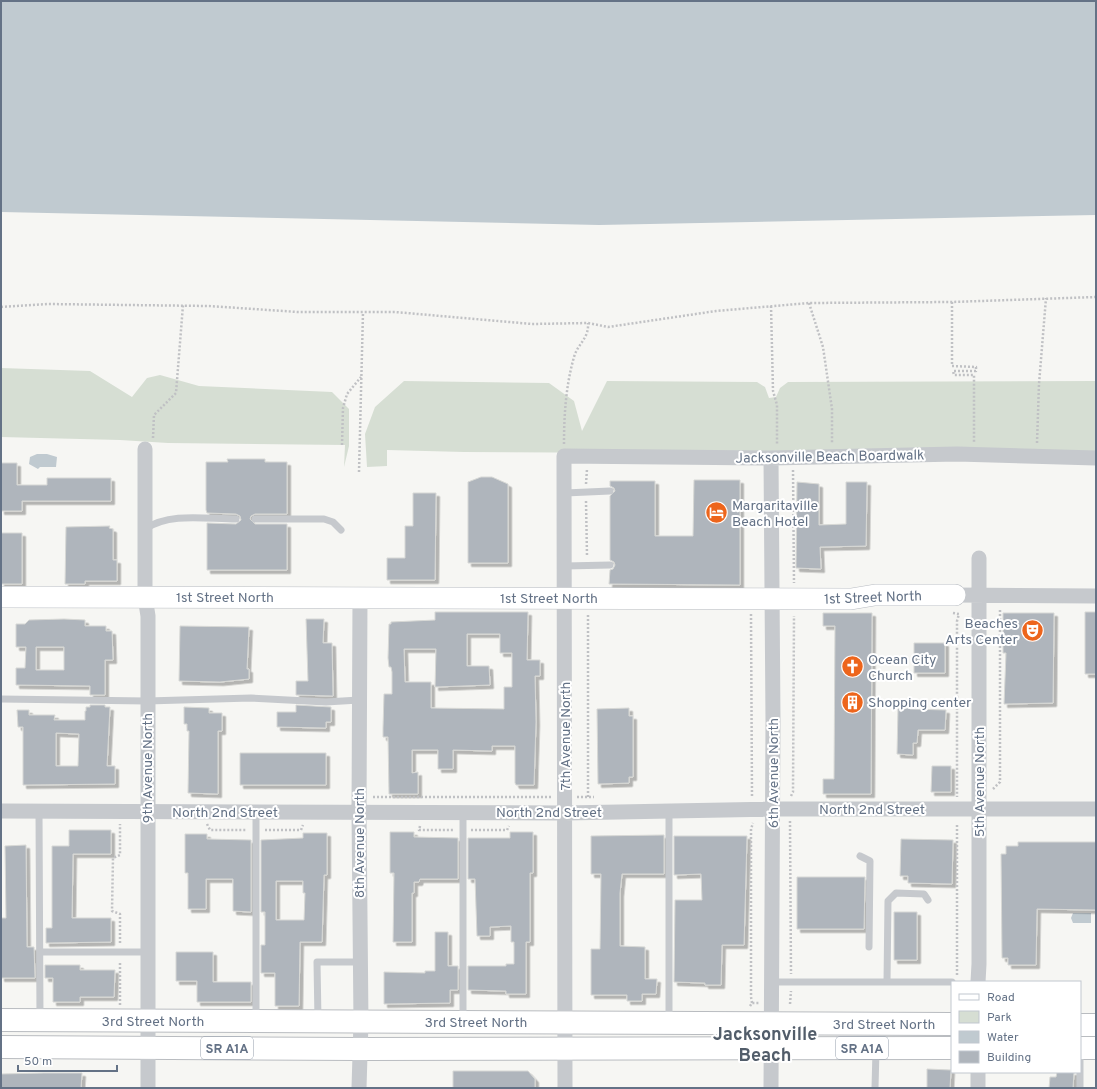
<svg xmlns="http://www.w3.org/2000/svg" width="1097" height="1089" font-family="Overpass,sans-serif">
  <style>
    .green { fill: #d6ded3 }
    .water { fill: #c0cad0 }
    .building { fill: #afb5bc; stroke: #d7d8d5; fill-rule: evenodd; filter: url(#shadow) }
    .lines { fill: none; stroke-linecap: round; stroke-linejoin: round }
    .secondary-casing { stroke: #b8bcc2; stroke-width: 22 }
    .primary-casing { stroke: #b9bcc0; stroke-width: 24 }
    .path { stroke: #c0c1c4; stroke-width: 2.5; stroke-dasharray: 2 2; stroke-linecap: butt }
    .lane { stroke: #c6c9cd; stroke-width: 7 }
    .street { stroke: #c6c9cd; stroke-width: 15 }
    .secondary { stroke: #fff; stroke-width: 21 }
    .primary { stroke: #fff; stroke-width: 22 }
    .labels { text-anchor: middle; stroke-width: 4; stroke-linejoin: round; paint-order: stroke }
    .shield { fill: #fff; stroke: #929caa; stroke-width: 1 }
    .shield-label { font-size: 13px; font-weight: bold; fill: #647286 }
    .street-label { font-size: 14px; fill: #647286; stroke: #fff }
    .poi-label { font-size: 14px; fill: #647286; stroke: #fff; text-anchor: start }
    .district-label { font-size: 18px; font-weight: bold; fill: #525d6a; stroke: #fff }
  </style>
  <defs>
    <filter id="shadow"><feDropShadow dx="3.5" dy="3.5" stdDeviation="0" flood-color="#0004"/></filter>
  </defs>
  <rect width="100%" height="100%" fill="#f6f6f3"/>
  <!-- green -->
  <path class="green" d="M1,368L90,371L132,397L147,378L160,375L199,386L332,392L349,409V446L344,467L345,445L168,443L120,440L1,437Z
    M404,381L549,383L574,401L582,431L607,381L757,382L765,387L769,398L776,397L780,388L788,382L1096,381V455L464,452L387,450V466L367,467L365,434L375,407Z"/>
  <!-- water -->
  <path class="water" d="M1,1H1096V215L599,225L1,212Z
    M37,454H47L57,457L56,467H40L38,469L29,464L30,457Z
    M1073,913H1091V923H1073L1071,918Z"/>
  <!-- building -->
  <path class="building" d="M227,459H265V462H287V514H255L251,516L250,519L255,524H287V570H207V523L236,524L241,520L240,516L236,514L207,513L206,510V462H228Z
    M1,463H17V485H47V478H111V501H22V511H1Z
    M481,477H492L508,484V563H468V482Z
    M694,480H740V585L609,584L610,570L613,569L615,565L614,562L610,560V496L615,491L614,488L610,486V481H655V536H693Z
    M797,482L819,484V525L846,524V482H867L866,546L820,547L821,569L796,568Z
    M413,493H436L435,580H387V558H405V526H413Z
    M110,526L109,528L113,529V560H117V581H85V584H65L66,527Z
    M1,533H22V584H1Z
    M435,612H528L527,660H540V676H535L536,722L534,785H516L515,783V746H492V751L453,750V769H438V750H412V773L418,772V794H389L388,737H383V728L384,694H392V672L391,667H389L388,658L389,624H391V622L435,620ZM467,634H500V653H512V687H504V709L431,708V682H405L404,649H436L435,687L490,685L489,666H467Z
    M1085,612H1096V674H1085Z
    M823,613H872L871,794H823V779H834L835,626H823Z
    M1003,613H1054L1053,703L1004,704L1006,653H1003Z
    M64,619L85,620V626H106V631H112L113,660H105V695H90V686L16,685V668H25L26,647H16V624H25L29,620ZM36,647H64V670H36Z
    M306,619H324L323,643H332L333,696L296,695V681H308Z
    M180,626L249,627L247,669H249V679L220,682L179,681Z
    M914,643H945V673H914Z
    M90,705H105V707H110L107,766H115V784L23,785V727H18L17,710H29V715H55L54,720H85V711H86V707H90ZM56,733L79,734L78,766H56Z
    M296,705L331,707V722H326V728L277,727V712H296Z
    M184,707L209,708V713H222V731H218V794L188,793L189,731H187V724H184Z
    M898,707H910V709L946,710L945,730H918L917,743H913V755L897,754Z
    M629,708V716H633V777H629V783L598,784L597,709Z
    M240,753H326V785H240Z
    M932,766H951V792H931Z
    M69,830H111V854H73L72,918H111V942L46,943V928H52V846H69Z
    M390,832H414V837L458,838V879H420L419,882H414V893H412V942H393L394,873H390Z
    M510,832H533V873H530V942H526V994H506V991L468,990V966H506V964H514V942H511V926L490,927V936H477L475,879H468V838H510Z
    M303,833H327V875H324L322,942H300L299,1006H275V973H261V945H265V912H261V840L303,838ZM276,881H303V893H305L304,920H276Z
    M185,834H207V839L251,840V912L233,911V879H206V909H188V873H185Z
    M664,835V874H622L620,893V946L645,947V979H657L656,994H642V1001H627V995H591V949H600L601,874H591V836Z
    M674,836H747L744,945H722L721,985H705V983L674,982L675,900H702L701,874L674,875Z
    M901,839L953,840L952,884L908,883V876H900Z
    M1018,842H1096V910L1037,909L1036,965H1008V958H1002L1001,854H1006V846H1018Z
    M26,845L27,947H34L35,978H1V918H6L5,846Z
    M797,877H865L864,929H797Z
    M894,912H917V960H894Z
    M435,932H448V966H458V990H450V1003L384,1004V972L425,973V971H435Z
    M176,952H213V982H251V1002H197V981H176Z
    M45,965H80V970H115L114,997H80V1002H53V978H45Z
    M927,1069L951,1070L950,1088H927Z
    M453,1071H528L535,1079V1088H453Z
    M1057,1072H1074L1073,1088H1049L1050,1077H1056Z
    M44,1073H82L81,1088H1V1074Z"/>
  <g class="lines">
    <defs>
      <path id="secondary" d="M1,597L851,599L875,595H955"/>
      <path id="primary" d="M1,1020L952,1024
        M1080,1025H1096
        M1,1047L359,1049L952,1048
        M1080,1048H1096"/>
    </defs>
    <!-- secondary casing -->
    <use href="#secondary" class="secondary-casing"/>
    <!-- primary casing -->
    <use href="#primary" class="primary-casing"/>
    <!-- path -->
    <path class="path" d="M952,302V366L976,367V371H953L954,375H974V442
      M809,303L823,347L832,409V444
      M771,306L773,391L777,405V445
      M1,307L47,304L209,306L298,312H395L532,324L588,323L608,327L716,311L809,303L952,302L1096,297
      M153,438L154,415L176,393L183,305
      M1037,443L1039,384L1046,298
      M564,444C564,414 566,385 574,357C578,343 589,339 588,323
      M342,445L343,408L347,394L361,377
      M793,470L794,583
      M359,472L363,312
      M586,484L587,469
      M586,501L587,556
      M953,613L959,614L957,621V797
      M751,614L752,796
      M993,789L1000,782V608
      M791,796L793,792L794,616
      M373,797H552
      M577,797H594
      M588,797V614
      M790,821L791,974
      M207,824L210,830H246
      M420,826L419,830H454
      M265,830H301L303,825
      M471,830H507L509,826
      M120,943V914L112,911L113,858L120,855V824
      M957,975V824
      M752,1003L751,997V829L753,823
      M790,1004L791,991
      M120,1005V962
      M750,1006L752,1003H759"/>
    <!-- lane -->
    <path class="lane" d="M565,493L610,491
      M255,519H324L333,522L341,530
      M145,529C170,512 206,519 236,519
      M565,566L610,565
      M1,699L147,701L251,698L326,702L359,700
      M39,811L40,1018
      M669,811V1021
      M463,812V1020
      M860,856L870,861L869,947
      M40,952H148
      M772,982H952
      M887,982L888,901L896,893L924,894L928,900
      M256,1020V812
      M318,1020L317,962H360
      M1080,1051V1088
      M875,1088L876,1050"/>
    <!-- street -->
    <path class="street" d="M145,449V597L148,616V1088
      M771,458L773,721L771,1088
      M955,595L1096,596
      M1,811L565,813L772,809H1096
      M978,982L979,964V558
      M978,1072V1088
      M359,1088L361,1022L359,812L360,598
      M565,1088L564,456L771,458L957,454L1096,458"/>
    <!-- secondary -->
    <use href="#secondary" class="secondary"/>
    <!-- primary -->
    <use href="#primary" class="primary"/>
  </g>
  <!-- icons -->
  <defs>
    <symbol id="hotel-disc" viewBox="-11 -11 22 22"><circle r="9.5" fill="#ed651c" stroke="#fff"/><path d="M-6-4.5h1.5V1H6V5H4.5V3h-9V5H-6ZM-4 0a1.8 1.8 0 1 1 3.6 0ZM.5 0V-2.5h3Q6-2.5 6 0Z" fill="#fff"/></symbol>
    <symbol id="theatre-disc" viewBox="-11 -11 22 22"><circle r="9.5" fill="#ed651c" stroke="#fff"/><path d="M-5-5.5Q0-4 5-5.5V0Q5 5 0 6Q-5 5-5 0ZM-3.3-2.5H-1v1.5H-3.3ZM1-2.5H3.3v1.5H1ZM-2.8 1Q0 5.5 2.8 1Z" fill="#fff"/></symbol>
    <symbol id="church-disc" viewBox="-11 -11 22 22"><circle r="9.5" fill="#ed651c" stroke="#fff"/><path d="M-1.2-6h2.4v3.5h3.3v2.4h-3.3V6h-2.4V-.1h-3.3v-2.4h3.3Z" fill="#fff"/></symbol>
    <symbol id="building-disc" viewBox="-11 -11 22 22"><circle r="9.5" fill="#ed651c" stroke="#fff"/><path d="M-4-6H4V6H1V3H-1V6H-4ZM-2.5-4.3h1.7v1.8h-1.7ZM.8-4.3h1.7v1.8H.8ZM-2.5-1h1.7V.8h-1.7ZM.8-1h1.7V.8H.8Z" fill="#fff"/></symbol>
  </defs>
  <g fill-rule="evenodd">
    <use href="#hotel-disc" x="704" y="500" width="25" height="25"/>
    <use href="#theatre-disc" x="1020" y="618" width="25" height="25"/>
    <use href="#church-disc" x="840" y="654" width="25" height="25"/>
    <use href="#building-disc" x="840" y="690" width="25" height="25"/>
  </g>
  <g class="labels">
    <!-- shield labels -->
    <g class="shield">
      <rect x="201" y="1037" width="52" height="22" rx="3"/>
      <rect x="836" y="1037" width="52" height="22" rx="3"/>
    </g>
    <g class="shield-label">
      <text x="227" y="1053">SR A1A</text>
      <text x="862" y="1053">SR A1A</text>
    </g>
    <!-- street labels -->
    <g class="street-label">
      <text transform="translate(830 456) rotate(-1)" y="5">Jacksonville Beach Boardwalk</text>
      <text x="225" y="602">1st Street North</text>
      <text transform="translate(873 597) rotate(-2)" y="5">1st Street North</text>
      <text x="549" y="603">1st Street North</text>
      <text transform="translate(565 736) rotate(-90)" y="5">7th Avenue North</text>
      <text transform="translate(147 768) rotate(-90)" y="5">9th Avenue North</text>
      <text transform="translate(773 773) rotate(-90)" y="5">6th Avenue North</text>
      <text transform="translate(979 782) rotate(-90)" y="5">5th Avenue North</text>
      <text x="872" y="814">North 2nd Street</text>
      <text x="225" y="817">North 2nd Street</text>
      <text x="549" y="817">North 2nd Street</text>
      <text transform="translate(359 843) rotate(-90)" y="5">8th Avenue North</text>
      <text x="153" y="1026">3rd Street North</text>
      <text x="476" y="1027">3rd Street North</text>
      <text x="884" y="1029">3rd Street North</text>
    </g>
    <!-- poi labels -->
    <g class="poi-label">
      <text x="732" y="510">Margaritaville<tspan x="732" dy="16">Beach Hotel</tspan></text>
      <text x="1018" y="628" text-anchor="end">Beaches<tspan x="1018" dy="16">Arts Center</tspan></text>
      <text x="868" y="664">Ocean City<tspan x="868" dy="16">Church</tspan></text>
      <text x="868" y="707">Shopping center</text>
    </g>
    <!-- district labels -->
    <g class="district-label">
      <text x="765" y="1040">Jacksonville<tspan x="765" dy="21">Beach</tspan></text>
    </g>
  </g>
  <!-- border -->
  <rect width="1097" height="1089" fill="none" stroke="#647286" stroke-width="4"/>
  <!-- legend -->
  <rect x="951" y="981" width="130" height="92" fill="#ffffff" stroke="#c1c7cf"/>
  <rect x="959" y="994" width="20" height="6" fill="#ffffff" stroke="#c1c7cf"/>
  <text x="987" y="1001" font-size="12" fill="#647286">Road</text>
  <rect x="959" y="1011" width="20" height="12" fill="#d6ded3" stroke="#c1c7cf"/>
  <text x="987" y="1021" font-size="12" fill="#647286">Park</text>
  <rect x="959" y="1031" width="20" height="12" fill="#c0cad0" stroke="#c1c7cf"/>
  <text x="987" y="1041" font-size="12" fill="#647286">Water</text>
  <rect x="959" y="1051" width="20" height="12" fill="#afb5bc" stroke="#c1c7cf"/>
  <text x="987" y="1061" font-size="12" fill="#647286">Building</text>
  <!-- scale -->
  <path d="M18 1065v6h99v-6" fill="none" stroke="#647286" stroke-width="2"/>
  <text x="24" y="1065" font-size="12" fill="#647286" stroke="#ffffff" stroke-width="3" paint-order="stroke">50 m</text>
</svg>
